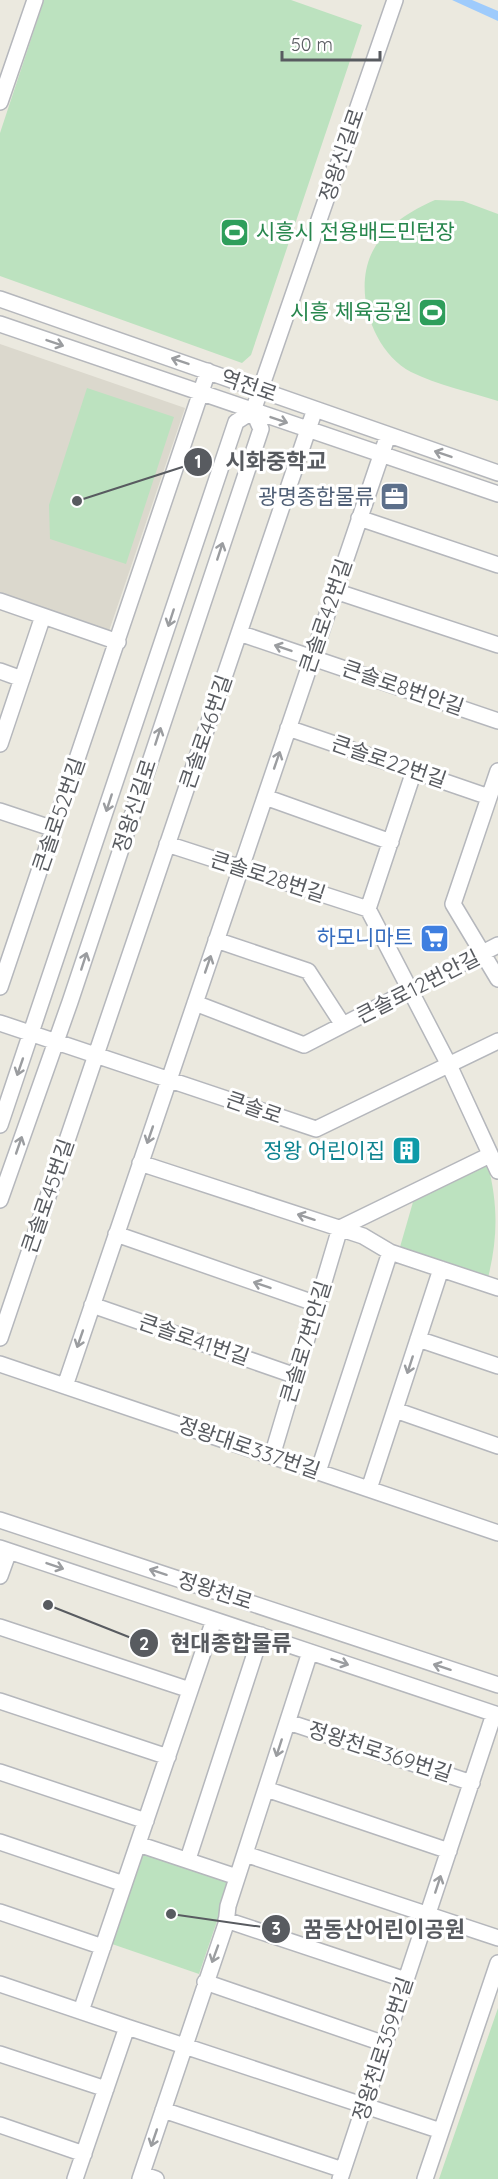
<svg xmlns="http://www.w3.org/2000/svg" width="498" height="2179" font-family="Quicksand,'Noto Sans KR',sans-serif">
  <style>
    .education { fill: #dbd8cd }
    .green { fill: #bce2bf }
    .water { fill: #9ecbfc }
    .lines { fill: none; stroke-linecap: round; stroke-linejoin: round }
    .minor-casing { stroke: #b5b7bc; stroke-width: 18 }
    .minor { stroke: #fff; stroke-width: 15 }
    .oneway { stroke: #9b9da0 }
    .labels { text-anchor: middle; stroke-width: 6; stroke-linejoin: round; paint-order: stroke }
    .street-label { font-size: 21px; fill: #585b60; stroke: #fff }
    .leisure-label { font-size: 21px; fill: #27864d; stroke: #fff; text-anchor: start }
    .service-label { font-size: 21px; fill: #4e5e75; stroke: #fff; text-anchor: end }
    .shop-label { font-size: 21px; fill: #366cbe; stroke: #fff; text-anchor: end }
    .culture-label { font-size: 21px; fill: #0d838f; stroke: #fff; text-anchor: end }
    .leader { fill: none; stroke: #585b60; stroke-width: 2 }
    .callout-dot { fill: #585b60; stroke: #fff; stroke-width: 2 }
    .mark-label { font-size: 18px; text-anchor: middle; font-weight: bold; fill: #fff }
    .callout-label { font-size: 22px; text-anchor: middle; font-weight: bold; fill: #585b60; stroke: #fff; stroke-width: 6; stroke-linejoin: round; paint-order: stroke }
  </style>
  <rect width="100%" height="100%" fill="#ebe9df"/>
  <!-- education -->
  <path class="education" d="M0,344L185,408L109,631L0,594Z"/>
  <!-- green -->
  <path class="green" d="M44,0H291L362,25L251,355L242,363L0,276V133Z
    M435,200L463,201L498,214V401C470,392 437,385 411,372C371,351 351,286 375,247C389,224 410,211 435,200Z
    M87,388L174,417L126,564L50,539L49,505Z
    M488,1165C498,1205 498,1237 488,1278L400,1247L413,1202Z
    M143,1853L230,1883L199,1974L112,1944Z
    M498,2008V2179H439Z"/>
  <!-- water -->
  <path class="water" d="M452,0H472L498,11V21Z"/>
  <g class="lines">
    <defs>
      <path id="minor" d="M0,102L35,0
        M0,299L498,473
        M0,324L498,494
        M359,518L498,565
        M335,591L498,645
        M0,601L118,642
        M239,633L498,721
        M0,671L22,679
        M288,728L489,797
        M0,744L43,616
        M414,771L368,909L449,1065L498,1171
        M498,771L453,904L498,979
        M265,797L391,842
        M0,811L54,829
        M167,844L368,909
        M216,940L308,971L343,1025
        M0,987L208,371
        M195,1003L304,1045L498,945
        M0,1023L316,1129L498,1041
        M0,1125L236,422L253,411L395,0
        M140,1163L363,1236L390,1252L498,1288
        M0,1200L70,1002L261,429L253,411
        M116,1234L317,1304
        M92,1305L296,1376
        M0,1338L315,409
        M418,1339L498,1366
        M0,1364L498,1533
        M65,1386L388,435
        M395,1410L498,1446
        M272,1456L340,1228L490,1155
        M318,1472L390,1252
        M369,1489L441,1269
        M0,1520L498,1685
        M0,1548L498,1715
        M0,1576L9,1551
        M0,1627L190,1690
        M0,1701L168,1757
        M288,1722L472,1783
        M0,1772L146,1821
        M266,1789L449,1851
        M0,1842L124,1884
        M138,1844L237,1877
        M245,1854L498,1938
        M188,1859L261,1635
        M0,1912L103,1947
        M226,1920L406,1980
        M205,1982L385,2044
        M0,1984L127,2027L75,2179
        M81,2011L214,1620
        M127,2027L441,2131
        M0,2054L106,2089
        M163,2110L343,2170
        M0,2125L84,2154
        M142,2174L156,2179
        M140,2179L226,1924L228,1906L310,1652
        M340,2179L494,1714
        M425,2179L498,1963"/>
    </defs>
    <!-- minor casing -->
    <use href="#minor" class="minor-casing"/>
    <!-- minor -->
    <use href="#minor" class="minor"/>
  </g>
  <!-- one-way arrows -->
  <defs><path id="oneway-shaft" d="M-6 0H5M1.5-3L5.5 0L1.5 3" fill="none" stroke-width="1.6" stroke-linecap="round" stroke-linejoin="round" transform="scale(1.5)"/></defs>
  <g class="oneway">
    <use href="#oneway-shaft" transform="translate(55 343) rotate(19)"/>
    <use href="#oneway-shaft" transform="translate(180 361) rotate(-161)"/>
    <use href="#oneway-shaft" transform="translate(279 420) rotate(19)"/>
    <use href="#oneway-shaft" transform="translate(443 454) rotate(-161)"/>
    <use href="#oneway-shaft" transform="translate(220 551) rotate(-72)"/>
    <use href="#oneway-shaft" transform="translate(171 618) rotate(108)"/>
    <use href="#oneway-shaft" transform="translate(283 648) rotate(-161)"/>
    <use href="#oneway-shaft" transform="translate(158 736) rotate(-72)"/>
    <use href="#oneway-shaft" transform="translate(277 760) rotate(-71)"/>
    <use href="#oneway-shaft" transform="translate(109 803) rotate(108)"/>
    <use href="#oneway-shaft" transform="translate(84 961) rotate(-72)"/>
    <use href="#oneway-shaft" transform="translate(208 964) rotate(-71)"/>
    <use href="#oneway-shaft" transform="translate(20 1067) rotate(109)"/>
    <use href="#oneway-shaft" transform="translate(150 1135) rotate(109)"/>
    <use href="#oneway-shaft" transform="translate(19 1145) rotate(-71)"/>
    <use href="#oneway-shaft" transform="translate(306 1217) rotate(-162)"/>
    <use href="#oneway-shaft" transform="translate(262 1285) rotate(-161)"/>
    <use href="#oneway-shaft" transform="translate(80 1339) rotate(109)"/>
    <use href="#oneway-shaft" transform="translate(410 1365) rotate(108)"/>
    <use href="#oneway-shaft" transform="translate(55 1566) rotate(19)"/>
    <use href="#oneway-shaft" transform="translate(158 1572) rotate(-162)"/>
    <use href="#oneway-shaft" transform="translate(340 1662) rotate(19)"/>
    <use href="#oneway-shaft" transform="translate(442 1667) rotate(-162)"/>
    <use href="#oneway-shaft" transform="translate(279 1748) rotate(108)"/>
    <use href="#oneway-shaft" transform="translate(438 1884) rotate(-72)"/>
    <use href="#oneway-shaft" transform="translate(215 1954) rotate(110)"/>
    <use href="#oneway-shaft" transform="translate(154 2138) rotate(109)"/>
  </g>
  <!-- icons -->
  <defs>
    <symbol id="stadium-square" viewBox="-11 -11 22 22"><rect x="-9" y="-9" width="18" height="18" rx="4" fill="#2e9e5b" stroke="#fff"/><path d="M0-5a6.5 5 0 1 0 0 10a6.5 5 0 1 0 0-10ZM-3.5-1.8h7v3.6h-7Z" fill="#fff"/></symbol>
    <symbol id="office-square" viewBox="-11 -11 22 22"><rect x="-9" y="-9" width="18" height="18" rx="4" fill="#5c6f8a" stroke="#fff"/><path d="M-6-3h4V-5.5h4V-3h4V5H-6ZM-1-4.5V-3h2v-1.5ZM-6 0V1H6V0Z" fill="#fff"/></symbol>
    <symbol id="supermarket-square" viewBox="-11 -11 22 22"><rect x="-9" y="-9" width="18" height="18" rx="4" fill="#3f7fe0" stroke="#fff"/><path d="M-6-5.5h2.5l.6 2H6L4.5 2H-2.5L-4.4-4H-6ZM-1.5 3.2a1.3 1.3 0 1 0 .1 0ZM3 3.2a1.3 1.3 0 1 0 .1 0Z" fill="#fff"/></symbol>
    <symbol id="building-square" viewBox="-11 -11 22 22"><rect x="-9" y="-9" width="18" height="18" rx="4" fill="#0f9aa8" stroke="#fff"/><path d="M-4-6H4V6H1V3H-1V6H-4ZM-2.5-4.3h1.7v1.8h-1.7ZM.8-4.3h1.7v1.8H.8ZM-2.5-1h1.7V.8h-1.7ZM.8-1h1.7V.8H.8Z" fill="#fff"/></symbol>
  </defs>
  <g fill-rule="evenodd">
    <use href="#stadium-square" x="218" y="216" width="33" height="33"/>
    <use href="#stadium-square" x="416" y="296" width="33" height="33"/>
    <use href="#office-square" x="378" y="480" width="33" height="33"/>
    <use href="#supermarket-square" x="418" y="922" width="33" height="33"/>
    <use href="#building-square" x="390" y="1134" width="33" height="33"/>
  </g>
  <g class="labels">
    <!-- street labels -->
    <g class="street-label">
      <text transform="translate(342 155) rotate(-71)" y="7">정왕신길로</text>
      <text transform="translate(249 386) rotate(19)" y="7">역전로</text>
      <text transform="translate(326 616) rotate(-71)" y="7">큰솔로42번길</text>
      <text transform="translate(403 688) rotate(19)" y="7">큰솔로8번안길</text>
      <text transform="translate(206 732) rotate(-71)" y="7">큰솔로46번길</text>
      <text transform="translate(389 762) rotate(19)" y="7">큰솔로22번길</text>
      <text transform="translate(135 806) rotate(-72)" y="7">정왕신길로</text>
      <text transform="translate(59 815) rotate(-71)" y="7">큰솔로52번길</text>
      <text transform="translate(268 877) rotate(18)" y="7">큰솔로28번길</text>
      <text transform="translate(418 987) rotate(-27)" y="7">큰솔로12번안길</text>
      <text transform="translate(254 1108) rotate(19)" y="7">큰솔로</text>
      <text transform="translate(48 1196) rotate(-71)" y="7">큰솔로45번길</text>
      <text transform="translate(194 1340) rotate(19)" y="7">큰솔로41번길</text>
      <text transform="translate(306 1342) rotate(-73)" y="7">큰솔로7번안길</text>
      <text transform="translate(249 1448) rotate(19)" y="7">정왕대로337번길</text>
      <text transform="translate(215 1591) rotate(18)" y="7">정왕천로</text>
      <text transform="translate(380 1752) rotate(18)" y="7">정왕천로369번길</text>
      <text transform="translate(383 2049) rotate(-72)" y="7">정왕천로359번길</text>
    </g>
    <!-- leisure labels -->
    <g class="leisure-label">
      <text x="256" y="239">시흥시 전용배드민턴장</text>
      <text x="412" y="319" text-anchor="end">시흥 체육공원</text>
    </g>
    <!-- service labels -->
    <g class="service-label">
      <text x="374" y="504">광명종합물류</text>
    </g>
    <!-- shop labels -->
    <g class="shop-label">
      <text x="413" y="945">하모니마트</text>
    </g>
    <!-- culture labels -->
    <g class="culture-label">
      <text x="385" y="1158">정왕 어린이집</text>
    </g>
  </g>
  <!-- callouts -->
  <path class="leader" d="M77 501L198 462M48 1605L144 1643M171 1914L276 1929"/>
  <g class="callout-dot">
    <circle cx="77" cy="501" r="6"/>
    <circle cx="48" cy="1605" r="6"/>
    <circle cx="171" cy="1914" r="6"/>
    <circle cx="198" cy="462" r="15"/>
    <circle cx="144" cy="1643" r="15"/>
    <circle cx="276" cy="1929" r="15"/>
  </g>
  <g class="mark-label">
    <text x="198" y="468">1</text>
    <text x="144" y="1650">2</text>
    <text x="276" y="1935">3</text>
  </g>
  <g class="callout-label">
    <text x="276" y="469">시화중학교</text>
    <text x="231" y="1651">현대종합물류</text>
    <text x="384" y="1937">꿈동산어린이공원</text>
  </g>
  <!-- scale -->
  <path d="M282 51v9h98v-9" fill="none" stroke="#585b60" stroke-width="3"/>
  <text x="291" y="51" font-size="18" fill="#585b60" stroke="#ffffff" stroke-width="4.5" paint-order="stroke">50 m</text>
</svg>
